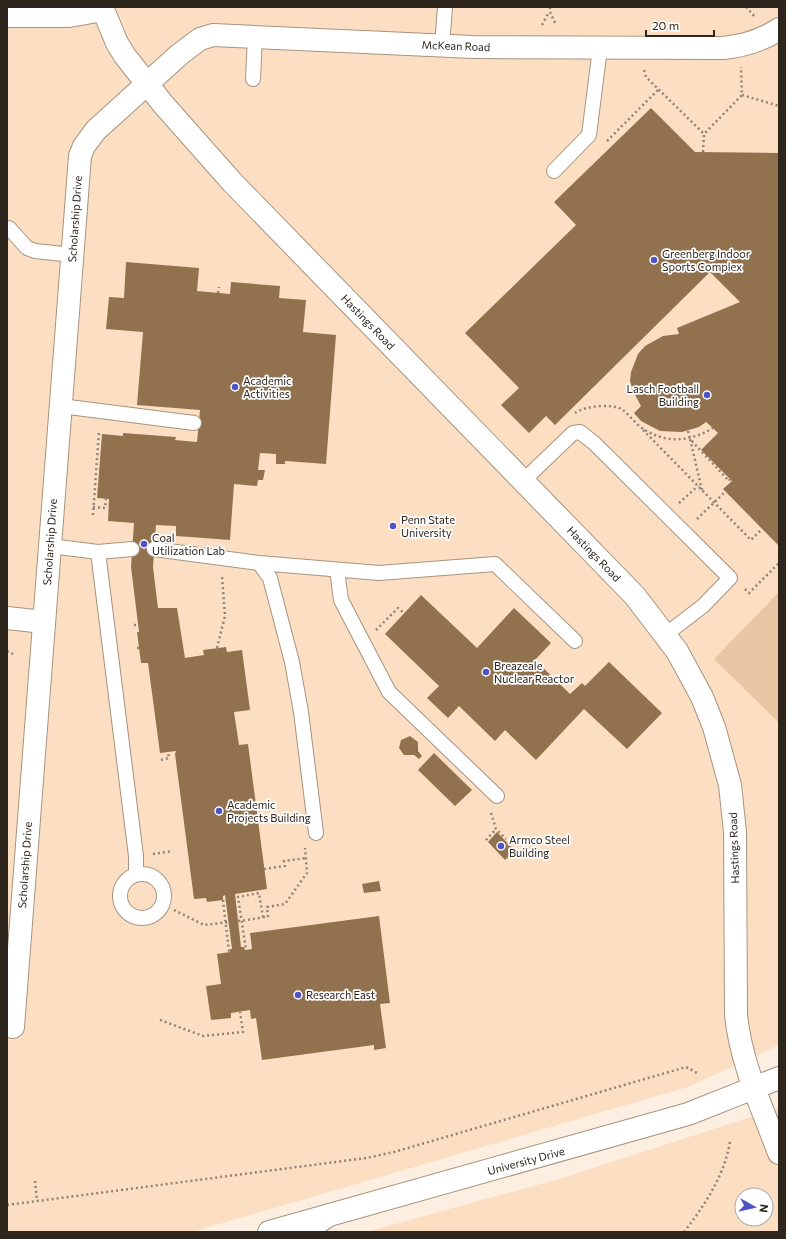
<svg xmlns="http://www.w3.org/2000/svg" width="786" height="1239" font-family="Commissioner,sans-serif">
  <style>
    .built { fill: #fcdfc3; fill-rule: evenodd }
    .green { fill: #e9c7a4 }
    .building { fill: #92714f }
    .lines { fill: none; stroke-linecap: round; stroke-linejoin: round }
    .lane-casing { stroke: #a8937e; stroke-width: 16 }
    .street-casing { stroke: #a8937e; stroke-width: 24 }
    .secondary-casing { stroke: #a8937e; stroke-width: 24 }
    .primary-casing { stroke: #a8937e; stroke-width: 24 }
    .path { stroke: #8f8379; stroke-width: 2.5; stroke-dasharray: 2 3; stroke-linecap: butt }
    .lane { stroke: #fff; stroke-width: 14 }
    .street { stroke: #fff; stroke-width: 22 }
    .secondary { stroke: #fff; stroke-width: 22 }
    .primary { stroke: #fff; stroke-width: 22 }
    .poi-dot { fill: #5052c8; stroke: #fff; stroke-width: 1.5 }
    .labels { text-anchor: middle; stroke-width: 3.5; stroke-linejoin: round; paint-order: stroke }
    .street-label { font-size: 11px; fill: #2e251d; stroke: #fff }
    .poi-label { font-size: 11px; fill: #2e251d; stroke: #fff; text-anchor: start }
  </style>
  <rect width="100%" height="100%" fill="#fceee1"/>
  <!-- built -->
  <path class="built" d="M7,7H779V1045L688,1087L192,1232H7Z
    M779,1108V1232H366L562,1178ZM742,1195H766V1219H742Z"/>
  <!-- green -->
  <path class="green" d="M779,592V723L714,659Z"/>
  <!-- building -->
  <path class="building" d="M651,108L695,152L779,153V546L723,489L732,481L701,450L718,433L713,428L706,422L699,427L682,432L660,431L641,421L634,413L641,406L633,391L630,381L631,372L638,354L645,346L663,336L679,334L677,328L740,302L710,272L555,425L546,416L529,433L501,405L519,388L465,333L576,225L554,202Z
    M126,262L199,268L197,291L230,294L231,282L280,286L279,298L306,300L303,332L336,335L326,464L285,461V464H276V454L260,453L258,470H265L263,480H258L257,486L234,484L230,540L176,536V526L156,525L153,567L158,608H177L185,658L204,655L203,650L226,647L227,652L242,650L250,710L234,712L239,745L248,744L267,889L235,894L241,947H244L245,950L252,949L250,933L379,916L390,1003L380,1004L386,1048L374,1050V1045L262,1060L256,1018L251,1019L250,1010L231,1013V1018L211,1020L206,986L221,984L217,954L230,952V949H232L225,895L223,896V900L207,902L206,898L194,899L175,754L176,751L160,753L148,663H141L137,632H139L131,567L134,523L108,521L109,499L97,498L102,434L123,436V433L176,437L175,440L197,442L200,410L137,405L143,332L106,329L109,297L124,298Z
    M421,595L477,648L514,608L551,643L535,660L570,694L582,683L585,686L609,662L662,713L627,749L584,709L536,760L505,730L495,741L459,706L448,718L427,698L439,686L385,634Z
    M410,736L418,742V751L422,756L419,759L414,755H404L399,748L401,740Z
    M434,753L472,790L455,806L418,770Z
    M497,832L515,851L505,860L488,842Z
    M379,881L381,891L364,893L362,884Z"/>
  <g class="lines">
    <defs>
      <path id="lane" d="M442,46L445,7
        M253,79L255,36
        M554,171L589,135L600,48
        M9,228L27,248L35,251L73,255
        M61,406L194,423
        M523,481L573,433L580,432L594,443L730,578L703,606L665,635
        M50,546L98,552L136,856V874
        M154,549L259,563L270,578L292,662L301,712L316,833
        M98,552L132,549
        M259,563L379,573L495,564L575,641
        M337,570L341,600L389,692L497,796
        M120 896a22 22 0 1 1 44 0a22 22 0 1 1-44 0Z"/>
      <path id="street" d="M102,7L117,43L125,56L163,104L232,182L635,596L677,651L702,697L714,727L730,785L735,832L736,1015C741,1064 762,1107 779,1153
        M7,16H69L103,10
        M7,618L44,622
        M13,1027L80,156L84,146L96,130L180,54L200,39L213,35L473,47L723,48C743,46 763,40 779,29"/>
      <path id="secondary" d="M269,1232L688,1114L779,1078"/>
      <path id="primary" d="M304,1232L329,1215"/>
    </defs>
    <!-- lane casing -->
    <use href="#lane" class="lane-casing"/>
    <!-- street casing -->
    <use href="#street" class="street-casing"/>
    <!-- secondary casing -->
    <use href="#secondary" class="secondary-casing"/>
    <!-- primary casing -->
    <use href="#primary" class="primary-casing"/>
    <!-- path -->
    <path class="path" d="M550,7V12L556,25
      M746,7L755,17
      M542,25L549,12
      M644,70L646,77L704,134
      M742,95L779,106
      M607,141L659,89
      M703,152L704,134L742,95L741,67
      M218,293L219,287
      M575,413C584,406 613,403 623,410C628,414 633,420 638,425C662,444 688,443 713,428
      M643,430L751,540L762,529
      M688,431L690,439
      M702,490L690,439L729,481L730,479
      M679,503L698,486
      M93,507L105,508L106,498
      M93,515L99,431
      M697,519L725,492
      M745,589L749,593L779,563
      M134,625H138
      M376,630L398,608L404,613
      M137,648H139
      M217,648L225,616L222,576
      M7,651L13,654
      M161,760L169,758L168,752
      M491,813L496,829L506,839
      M486,840L496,829
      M153,854L173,851
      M264,869L285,866L284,861L306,858
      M223,900L229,952
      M174,910L204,925L229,922
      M263,917H268L267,907L285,904L307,873L305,848
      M238,921C247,920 255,919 263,917L259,893L238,897L246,950
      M160,1020L203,1036L243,1032L240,1012
      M35,1181L37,1201
      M7,1205L366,1158L394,1152L686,1067L699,1074
      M684,1232C705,1205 724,1176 730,1142"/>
    <!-- lane -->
    <use href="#lane" class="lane"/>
    <!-- street -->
    <use href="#street" class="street"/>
    <!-- secondary -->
    <use href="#secondary" class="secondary"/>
    <!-- primary -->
    <use href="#primary" class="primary"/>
  </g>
  <!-- markers -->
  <g class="poi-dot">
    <circle cx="654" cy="260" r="4"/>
    <circle cx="235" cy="387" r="4"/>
    <circle cx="707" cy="395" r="4"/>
    <circle cx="393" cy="526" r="4"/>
    <circle cx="144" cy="544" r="4"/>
    <circle cx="486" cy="672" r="4"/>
    <circle cx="219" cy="811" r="4"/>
    <circle cx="501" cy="846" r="4"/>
    <circle cx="298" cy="995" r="4"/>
  </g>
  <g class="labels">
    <!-- street labels -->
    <g class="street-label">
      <text transform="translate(456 46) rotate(2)" y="4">McKean Road</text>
      <text transform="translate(75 219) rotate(-86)" y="4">Scholarship Drive</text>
      <text transform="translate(368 322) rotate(46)" y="4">Hastings Road</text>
      <text transform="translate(50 542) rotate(-86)" y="4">Scholarship Drive</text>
      <text transform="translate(594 554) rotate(46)" y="4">Hastings Road</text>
      <text transform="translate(734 848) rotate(-92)" y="4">Hastings Road</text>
      <text transform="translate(25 865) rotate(-86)" y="4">Scholarship Drive</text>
      <text transform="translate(526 1161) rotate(-15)" y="4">University Drive</text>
    </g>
    <!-- poi labels -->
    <g class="poi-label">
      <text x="662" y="258">Greenberg Indoor<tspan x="662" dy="13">Sports Complex</tspan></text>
      <text x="243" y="385">Academic<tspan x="243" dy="13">Activities</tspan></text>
      <text x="699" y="393" text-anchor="end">Lasch Football<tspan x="699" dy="13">Building</tspan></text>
      <text x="401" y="524">Penn State<tspan x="401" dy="13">University</tspan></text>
      <text x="152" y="542">Coal<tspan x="152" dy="13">Utilization Lab</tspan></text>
      <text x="494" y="670">Breazeale<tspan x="494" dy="13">Nuclear Reactor</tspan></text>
      <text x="227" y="809">Academic<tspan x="227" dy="13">Projects Building</tspan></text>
      <text x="509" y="844">Armco Steel<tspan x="509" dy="13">Building</tspan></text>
      <text x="306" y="999">Research East</text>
    </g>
  </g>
  <!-- border -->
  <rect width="786" height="1239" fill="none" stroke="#2e251d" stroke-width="16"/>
  <!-- north arrow -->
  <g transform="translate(754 1207) rotate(98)"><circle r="19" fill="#ffffff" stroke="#aba8a5"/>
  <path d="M0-3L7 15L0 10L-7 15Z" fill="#5052c8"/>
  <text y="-6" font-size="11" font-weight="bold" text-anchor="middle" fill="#2e251d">N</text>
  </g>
  <!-- scale -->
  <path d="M646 30v6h68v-6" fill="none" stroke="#2e251d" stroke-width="2"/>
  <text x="652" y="30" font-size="12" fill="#2e251d" stroke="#ffffff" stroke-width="3" paint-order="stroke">20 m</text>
</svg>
